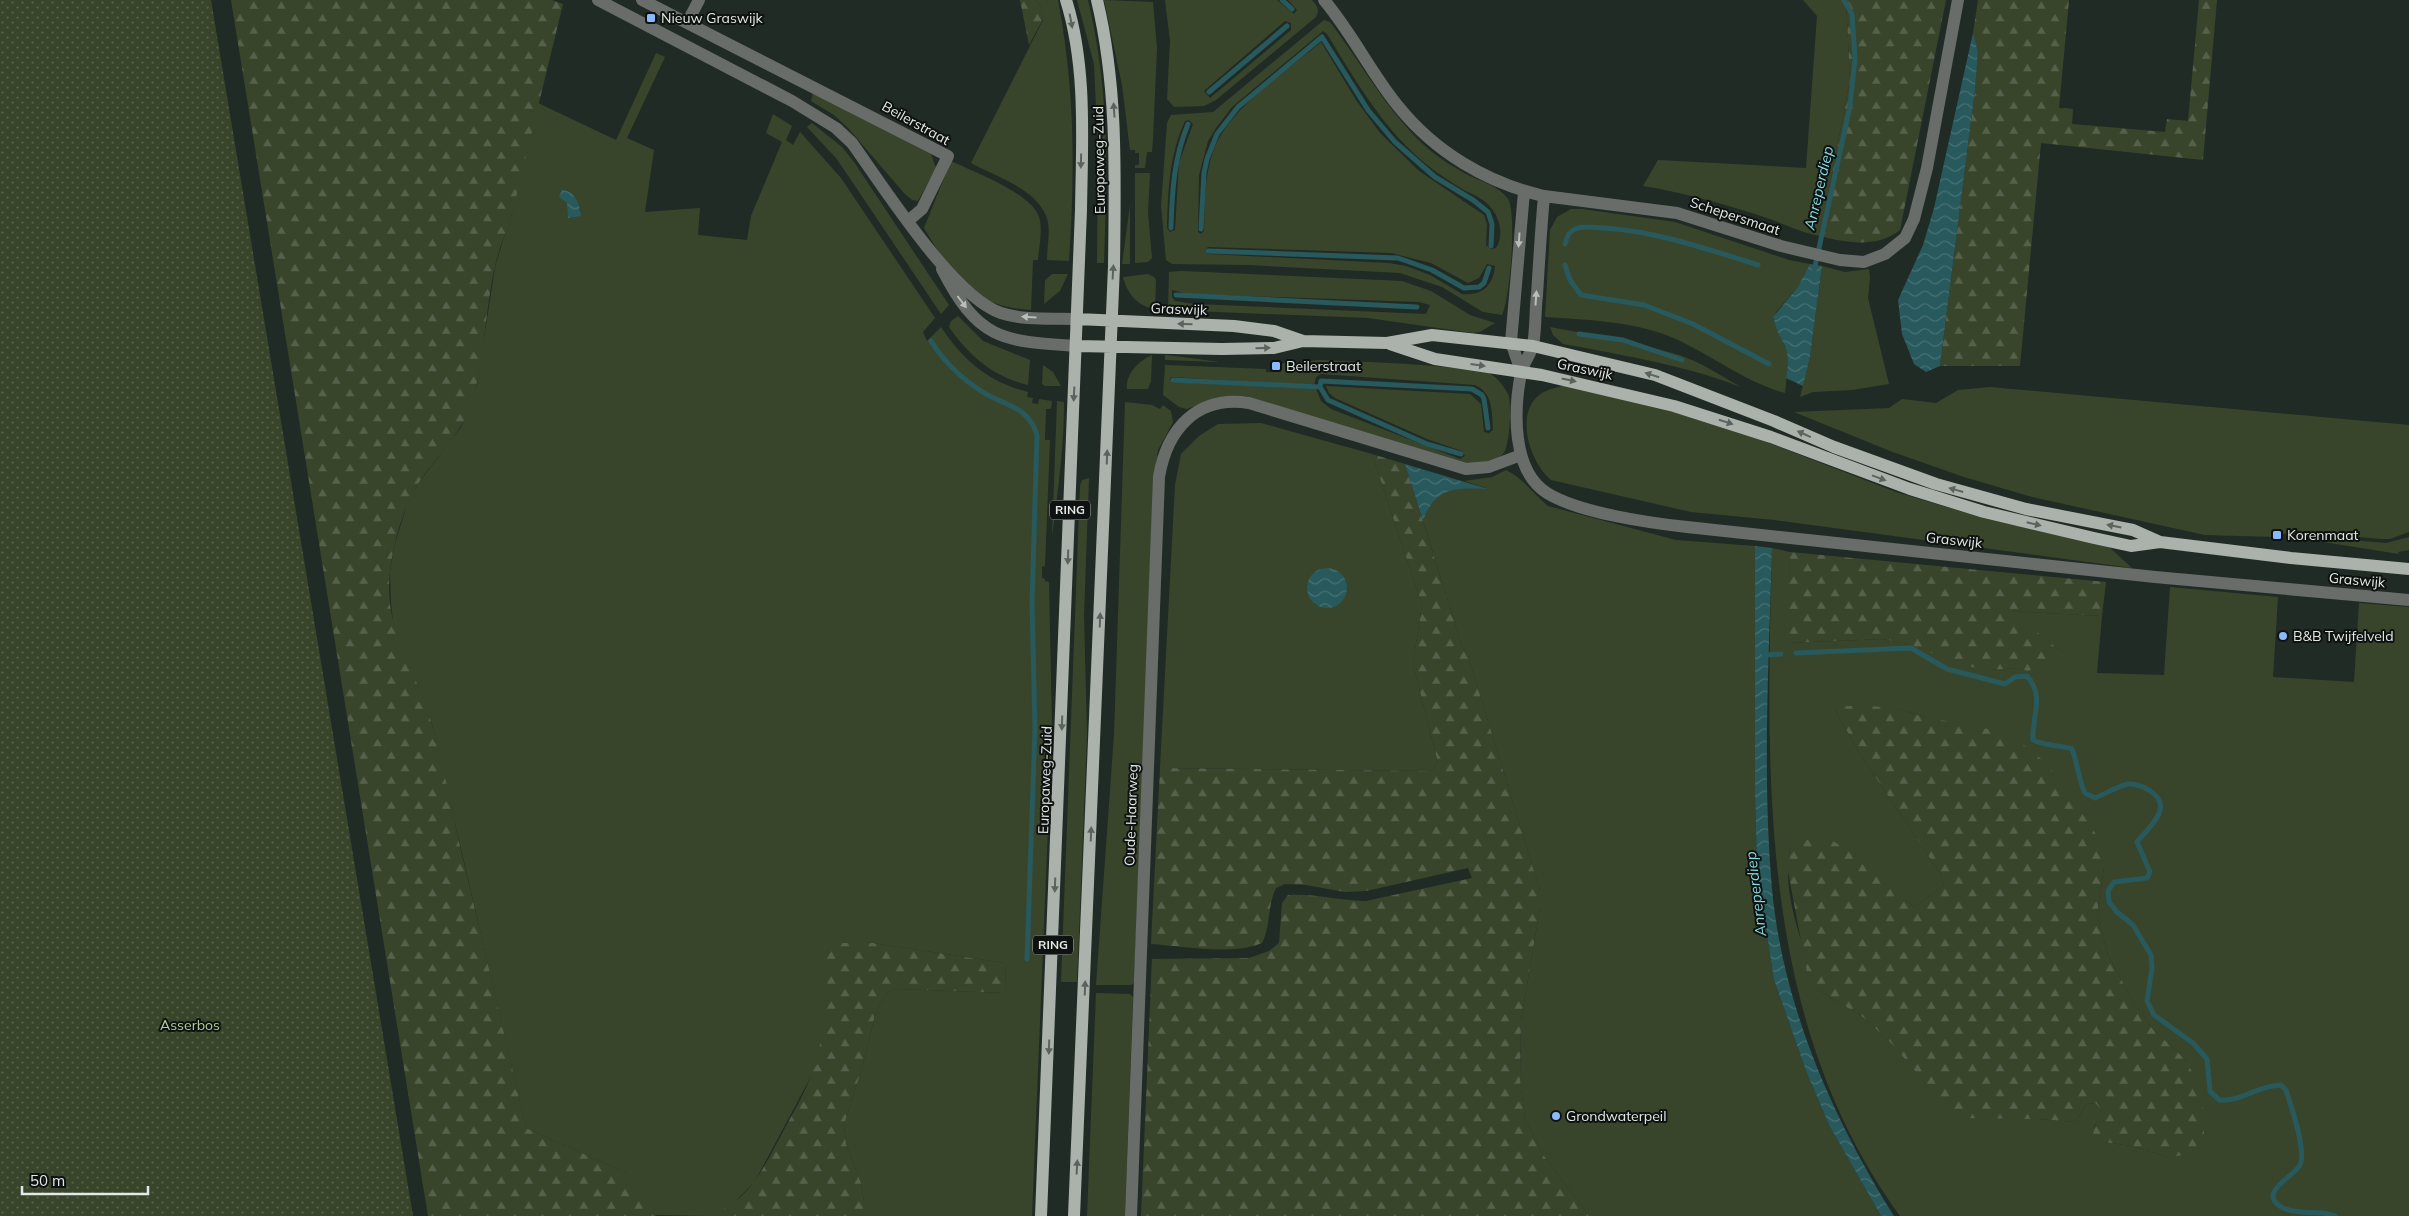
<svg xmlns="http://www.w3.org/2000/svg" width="2409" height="1216" font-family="Mulish,sans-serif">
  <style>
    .grass { fill: #39452b; fill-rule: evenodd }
    .forest { fill: url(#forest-firs) }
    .park { fill: url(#park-dots) }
    .water { fill: url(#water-waves) }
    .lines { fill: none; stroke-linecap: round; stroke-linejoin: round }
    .stream { stroke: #28595d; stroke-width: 5 }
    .minor { stroke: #696d69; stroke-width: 12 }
    .major { stroke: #abb2ab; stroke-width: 12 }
    .oneway { fill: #5c625e }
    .oneway2 { fill: #b8beba }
    .poi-dot { fill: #8db9fc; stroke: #0e1210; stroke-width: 2 }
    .labels { text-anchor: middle; stroke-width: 4; stroke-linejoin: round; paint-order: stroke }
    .shield { fill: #0e1210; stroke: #a3a8a6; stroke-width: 1 }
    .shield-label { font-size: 12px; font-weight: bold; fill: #e3e9e6 }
    .poi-label { font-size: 14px; fill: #e3e9e6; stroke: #0e1210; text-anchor: start }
    .street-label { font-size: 14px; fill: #e3e9e6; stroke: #0e1210 }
    .park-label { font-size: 14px; fill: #b3cd94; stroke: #0e1210 }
    .water-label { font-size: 15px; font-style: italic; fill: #85d9e1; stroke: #0e1210 }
  </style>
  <defs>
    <pattern id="forest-firs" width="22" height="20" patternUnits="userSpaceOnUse" patternTransform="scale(1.25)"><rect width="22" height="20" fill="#39452b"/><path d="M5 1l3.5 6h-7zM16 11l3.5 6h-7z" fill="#56604a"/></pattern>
    <pattern id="park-dots" width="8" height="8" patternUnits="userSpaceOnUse" patternTransform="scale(1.25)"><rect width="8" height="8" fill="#39452b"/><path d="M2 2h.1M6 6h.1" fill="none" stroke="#56604a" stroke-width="1.8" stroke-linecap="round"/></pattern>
    <pattern id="water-waves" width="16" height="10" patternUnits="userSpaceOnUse" patternTransform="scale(1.25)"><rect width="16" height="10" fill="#28595d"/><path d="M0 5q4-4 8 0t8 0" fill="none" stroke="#477174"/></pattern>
  </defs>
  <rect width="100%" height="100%" fill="#212b26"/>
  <!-- grass -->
  <path class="grass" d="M1035,0H1058C1075,90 1075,170 1069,261L1047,260C1047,248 1050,234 1048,222C1041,190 997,177 971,163L1043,20L1040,6Z
    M1077,0H1088C1110,93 1107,169 1104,263H1097L1098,151L1094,64Z
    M1104,0L1153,2L1157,49L1153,139L1152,152H1147L1145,168H1135V165H1139V153H1135V150H1130L1122,85Z
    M1165,0H1277L1294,14L1297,10L1288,0H1312C1317,6 1320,9 1316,17L1216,100L1204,106L1174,107L1167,99L1170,41ZM1285,21L1291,23V30L1210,98L1204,91Z
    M1803,0H1846L1850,80L1820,236C1801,232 1788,226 1770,219C1728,205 1686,193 1643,186L1658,160L1806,168L1817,16Z
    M1324,20L1330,22C1362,64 1386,110 1425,146C1437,157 1452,166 1466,174C1480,181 1499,186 1508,199C1517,213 1510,300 1502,315L1483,312L1442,287L1400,273L1248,265L1172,264L1166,260L1161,206L1167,123L1171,115L1213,112ZM1323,31L1327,34C1356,81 1383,129 1426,164C1438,174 1451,182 1464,190C1474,195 1485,199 1492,209C1500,219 1504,236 1496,248L1491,249L1486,245L1487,224L1484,215L1419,171L1380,133L1356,100L1321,42C1287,71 1227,109 1213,152C1204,177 1205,205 1204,231L1201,234L1198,232L1199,175L1208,141L1216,128L1232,107ZM1189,120L1193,124L1179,163L1175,230L1170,232L1167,228C1168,190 1169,156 1185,121ZM1208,247L1391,253L1431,263L1468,283L1479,278L1487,264L1495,266C1493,286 1482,296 1462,294L1430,275L1406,266L1389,263L1208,254L1205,250Z
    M656,53L665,57L627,138L654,150L645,212L700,208L698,235L747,240L751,216L782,142L766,133L773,114L792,126L786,140L793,145L800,132L841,178L935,318L923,332L927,341L941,327C963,360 988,382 1028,392L1027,397L1033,398L1032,403L1038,404L1039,399L1052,401L1051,409H1046L1045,440H1050L1045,566L1042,567V578L1045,579V581L1049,582L1052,729L1032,1216H864V1201L861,1183L846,1144L844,1125L863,1065L876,1011L888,992L896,989L1006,993L1005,963L866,942L825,1004L822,1036L814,1071L755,1181L732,1205L721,1212L707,1216L653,1215L626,1173L526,1128L432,724L394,631L391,602L390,572L394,547L408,501L420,481L461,427L477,384L495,267L504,237L509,226L538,103L616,140ZM567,190L574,196L581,211L568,208Z
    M813,93L931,154L936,168L918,201L912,200L904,193L848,128L834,115L811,101Z
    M812,123L842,147L854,162L949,305L941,314L851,180L836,158L807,127Z
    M951,161C974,172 1031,193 1039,217C1043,230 1039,246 1038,260H1033L1031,310C970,306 953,276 924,228Z
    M1135,173H1150L1148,213L1152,258L1148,262L1135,263Z
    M1130,205V264H1122Z
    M1571,209H1582L1675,222L1789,260L1810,264L1797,288L1776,312L1773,320L1789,355L1785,393C1745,382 1713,356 1676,339C1635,321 1589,320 1545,317L1550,230L1557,217Z
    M1822,266L1845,272L1869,269L1870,277L1868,298L1889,384L1852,390L1813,392L1800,397L1810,357Z
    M1181,271L1402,281L1431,291L1470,315L1495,323L1480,332L1473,333L1368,318L1168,310L1169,272ZM1172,290L1188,294L1419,302L1430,305L1426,314L1195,304L1175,301L1172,297Z
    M1052,274H1068L1060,291L1044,304L1045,280Z
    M1148,274L1154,277L1156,280L1155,309C1137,306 1127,293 1123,277Z
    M958,316L983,341L1030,360L1028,385C994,377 969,356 949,327L951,321Z
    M1550,327C1593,335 1637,342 1679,355C1701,362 1721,376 1741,387C1684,365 1623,355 1563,344L1553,335Z
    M1152,355L1151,381L1148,389H1127C1125,374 1140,360 1152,355Z
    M1165,355H1167L1220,362L1165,360Z
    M1321,360C1365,362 1410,363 1454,368C1464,369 1478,368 1487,372C1496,376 1504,386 1508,394C1512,404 1510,446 1503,454C1491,466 1471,463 1456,462L1246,396L1216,398L1187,409L1179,407L1163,395L1165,365L1266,369V372H1274L1277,364ZM1321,374L1475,385C1493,393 1492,412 1493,430L1489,433L1484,432L1481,404L1470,394L1326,386L1329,393L1335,398L1427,439L1462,451L1465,456L1460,459L1331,409L1321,401L1316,389L1172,382L1170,379L1171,377L1312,385H1314L1316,377Z
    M1043,365L1053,372L1061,386H1045L1042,384Z
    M1569,385L1658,405L1756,438L1896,492L1983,518L2108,546L2132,568L1774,520L1691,512L1551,480C1533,465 1518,426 1532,403C1540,390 1556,387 1569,385Z
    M1990,387L2409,425V532L2390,539H2380L2297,531V535L2277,533L2276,537L2205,535L2032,497L1964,477L1890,451L1794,412L1889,408L1902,399L1936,403L1958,390Z
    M1057,401L1064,402C1064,448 1058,491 1052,536Z
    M1125,402L1152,405L1160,409L1163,405L1171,411L1173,422L1158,450L1154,481L1134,983L1131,985H1096L1114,735Z
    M1261,423L1372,454L1422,605L1413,664L1438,763L1431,771L1160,768L1175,485L1181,454L1199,436L1218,424ZM1345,579C1350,601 1334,614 1314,604Z
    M1506,470C1523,478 1533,494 1548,506L1676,540L1755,546V795L1757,871L1774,980L1806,1071L1829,1125L1881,1216H1589L1542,1153L1525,1119L1520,1080L1521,1020L1540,908V891L1469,659L1462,646L1423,521C1428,507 1438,491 1454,488C1464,486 1476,489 1486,488L1464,481L1492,477Z
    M1089,478L1084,615L1087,736L1077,982H1061L1080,486L1082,480Z
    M2304,536L2386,543L2409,537V550L2398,552L2399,554L2304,539Z
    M1772,548L1790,552L1788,643L1882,639L1908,644L1989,670L2020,668L2027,671L2063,653L2010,611L2102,616L2097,673L2164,675L2170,587L2278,597L2273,677L2354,682L2359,603L2409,607V1216H1900C1758,1021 1766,778 1772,548ZM1835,707L1898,709L1930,718L2104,867L2097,915L2108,955L2130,996L2151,1027L2187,1061L2169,1157L2131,1146L2104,1142L2094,1127L2099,1118L2101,1109L2095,1103L2087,1104L2075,1122L2039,1119L1893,1045L1864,1018L1817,989C1804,946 1781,895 1790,849L1823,837L1840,845L1914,907L1944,885L1940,873L1862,757L1840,719Z
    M1096,993L1130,994L1133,997L1125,1216H1087Z"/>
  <!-- forest -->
  <path class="forest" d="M231,0H552L563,4L509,226C484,275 489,344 473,398C464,431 439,453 420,481C403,507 394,540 390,571C383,633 417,669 432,725C444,768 452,811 462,855C484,946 505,1037 526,1128L626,1173L656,1216H428Z
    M1020,0H1035L1040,6L1043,19L1029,45Z
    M1846,0H1946L1900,230C1877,248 1847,243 1820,236L1850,80Z
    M1978,0H2069L2059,108L2073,109L2072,124L2165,132L2167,119L2188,121L2199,0H2217L2203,160L2041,143L2020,366H1940L1975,90L1978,52L1973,33Z
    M1372,454L1405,464L1462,646L1469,659L1540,891V908L1521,1020L1520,1079L1525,1119L1542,1153L1589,1216H1141L1152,959L1249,958L1269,951L1279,943L1282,903L1288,895C1315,893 1340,901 1366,901L1472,878L1468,868L1366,891L1345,892L1306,885L1285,884L1276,888C1267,906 1271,926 1262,943C1231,956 1184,946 1151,944L1160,768L1431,771L1438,763L1413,664L1422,605Z
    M1790,552L2106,582L2102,616L2011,611L2063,653L2061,660L2027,671L2020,668L1989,670L1966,666L1908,644L1882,639L1787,643Z
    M1862,705L1898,709L1930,718L2009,733L2045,762L2073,798L2099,839L2104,867L2097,915L2108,955L2130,996L2151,1027L2187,1061L2200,1090L2204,1116V1135L2195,1149L2185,1155L2169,1157L2131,1146L2104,1142L2093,1135C2094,1125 2099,1119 2101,1109L2095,1103L2087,1104L2075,1122L2039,1119L1963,1118L1946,1107L1893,1045L1864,1018L1817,989L1808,978L1787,866L1790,849C1800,843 1811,836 1822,837C1842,839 1897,893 1914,907L1944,885L1940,873L1862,757L1840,719L1835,707Z
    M866,942L1005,963L1006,993L896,989L888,992L876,1011L863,1065L844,1125L846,1144L861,1183L864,1201V1216H707C745,1205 761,1173 778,1141C788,1122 798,1105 807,1086C827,1041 825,993 825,944Z"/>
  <!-- park -->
  <path class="park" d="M0,0H211L413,1216H0Z"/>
  <!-- water -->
  <path class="water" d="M1973,33L1978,52L1975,90L1940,366L1926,372L1914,364L1902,334L1898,300L1923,245L1934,208Z
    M562,190C575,190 580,205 581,216L568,218L567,203L559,197Z
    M1810,264L1822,266L1810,357L1803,386L1786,378C1793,342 1779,345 1773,317L1797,288Z
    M1405,464L1488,489C1456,488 1436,486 1423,521Z
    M1755,546L1772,548C1769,661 1762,776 1772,889C1783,1006 1832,1117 1894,1216H1881L1829,1125L1806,1071L1774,980L1757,871L1755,795Z
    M1307 588a20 20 0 1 1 40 0a20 20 0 1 1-40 0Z"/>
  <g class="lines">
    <!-- stream -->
    <path class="stream" d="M1282,0L1292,9
      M1209,92L1287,26
      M1171,228C1172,191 1174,158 1188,124
      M1201,229L1204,173L1207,159L1217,134L1238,107L1322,37L1368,110L1395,142L1435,177L1473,200L1488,212L1492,224L1491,246
      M1565,244C1567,238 1568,232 1575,229C1584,225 1596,228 1605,228C1659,232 1707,249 1758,265
      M1208,251L1398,258L1432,270L1464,288L1479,287L1484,283L1489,268
      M1565,265L1570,280L1581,295L1644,305L1693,324L1769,364
      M1814,271L1850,106L1855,59L1852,14L1844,0
      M1176,295L1417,307
      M1579,334L1623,340L1682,360
      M931,341C944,362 961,378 981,391C1004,406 1028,405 1037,435L1032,603L1035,729L1027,959
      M1173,380L1320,387
      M1461,454L1427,444L1328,400L1320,387L1321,381L1472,389L1482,395L1484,399L1488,428
      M1796,653L1911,648L1947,669L2005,684L2015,677L2027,676C2045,696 2032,715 2033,740C2044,746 2059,745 2072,749C2078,764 2078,779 2085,793L2095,798C2105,794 2118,786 2128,784C2141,783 2164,795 2160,810C2158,821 2144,833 2137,842L2150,872L2147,878L2114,882L2108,891L2109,902L2117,912L2133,925L2151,955L2152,968L2147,1001L2154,1015L2193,1043L2207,1059L2210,1091L2219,1100C2241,1102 2259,1085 2281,1085L2286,1090C2291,1106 2307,1151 2300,1165C2294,1177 2255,1193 2283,1208C2303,1216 2319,1209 2335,1216
      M1764,655L1781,654"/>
    <!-- minor -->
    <path class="minor" d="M598,0L792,101L836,128L852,143C883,186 953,297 1001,313C1025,321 1053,318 1077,319
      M642,0L948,156L922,209L908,221
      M1324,0C1352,33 1371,73 1398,106C1435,152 1487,183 1544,196L1677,213L1781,246L1840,260L1864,262L1885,254L1905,238L1914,219L1927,168L1958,0
      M687,23L699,0
      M1544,196C1541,229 1539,262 1537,295C1535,311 1536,329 1533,345C1531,354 1523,363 1521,373C1514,409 1511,470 1547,493C1579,513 1650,523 1687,527L2155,577L2409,600
      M942,269C979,341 1002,341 1077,346
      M1521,371L1511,342L1524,192
      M1131,1216L1159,477C1167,429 1197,395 1249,403L1466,469L1489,467L1521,455"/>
    <!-- major -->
    <path class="major" d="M1077,319L1234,326L1274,331L1303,341
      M1390,344L1435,359L1542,375L1674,406L1771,437L1910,489L1984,512L2094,538L2131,546L2160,542L2291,558L2409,569
      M1077,346L1222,349L1274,348L1303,341L1387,343L1432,335L1533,346L1655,375L1774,421L1834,447L1936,484L2026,509L2133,530L2160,542
      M1041,1216L1081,210C1082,141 1087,67 1066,0
      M1074,1216L1114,266C1115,176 1118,88 1097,0"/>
  </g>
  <!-- one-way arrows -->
  <defs><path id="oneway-solid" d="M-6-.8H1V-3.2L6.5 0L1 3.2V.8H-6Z" transform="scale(1.25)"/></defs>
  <g class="oneway">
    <use href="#oneway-solid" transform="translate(1071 21) rotate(79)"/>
    <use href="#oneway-solid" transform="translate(1114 110) rotate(-94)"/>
    <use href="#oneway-solid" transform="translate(1081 161) rotate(91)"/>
    <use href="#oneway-solid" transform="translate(1113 272) rotate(-87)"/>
    <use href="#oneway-solid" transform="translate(1185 324) rotate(-178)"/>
    <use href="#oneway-solid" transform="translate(1263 348) rotate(-2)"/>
    <use href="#oneway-solid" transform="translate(1478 365) rotate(8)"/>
    <use href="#oneway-solid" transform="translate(1652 375) rotate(-163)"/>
    <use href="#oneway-solid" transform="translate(1569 380) rotate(12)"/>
    <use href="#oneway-solid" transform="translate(1074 394) rotate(93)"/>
    <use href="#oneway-solid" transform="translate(1726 422) rotate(18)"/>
    <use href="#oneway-solid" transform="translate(1804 434) rotate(-156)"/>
    <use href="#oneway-solid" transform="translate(1107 457) rotate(-88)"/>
    <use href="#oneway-solid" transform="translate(1879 478) rotate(20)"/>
    <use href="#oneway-solid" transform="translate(1956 490) rotate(-164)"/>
    <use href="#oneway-solid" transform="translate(2034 524) rotate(13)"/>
    <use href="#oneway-solid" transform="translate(2114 526) rotate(-169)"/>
    <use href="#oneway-solid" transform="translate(1068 557) rotate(92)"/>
    <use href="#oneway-solid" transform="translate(1100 620) rotate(-88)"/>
    <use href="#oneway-solid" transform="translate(1062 723) rotate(92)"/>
    <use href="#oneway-solid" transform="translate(1091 834) rotate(-88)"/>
    <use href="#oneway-solid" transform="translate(1055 885) rotate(92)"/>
    <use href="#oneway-solid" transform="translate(1085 988) rotate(-88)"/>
    <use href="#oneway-solid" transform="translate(1049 1047) rotate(92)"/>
    <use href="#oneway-solid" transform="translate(1077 1167) rotate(-87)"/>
  </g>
  <g class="oneway2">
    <use href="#oneway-solid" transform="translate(1519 240) rotate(94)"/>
    <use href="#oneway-solid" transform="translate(1536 298) rotate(-86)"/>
    <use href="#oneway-solid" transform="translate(962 302) rotate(53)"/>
    <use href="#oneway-solid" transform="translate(1029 317) rotate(-177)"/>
  </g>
  <!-- markers -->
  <g class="poi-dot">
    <rect x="646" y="13" width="10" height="10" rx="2.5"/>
    <rect x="1271" y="361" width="10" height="10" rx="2.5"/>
    <rect x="2272" y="530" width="10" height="10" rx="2.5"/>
    <circle cx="2283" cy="636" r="5"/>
    <circle cx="1556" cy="1116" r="5"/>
  </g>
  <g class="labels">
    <!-- shield labels -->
    <g class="shield">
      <rect x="1050" y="500.5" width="40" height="19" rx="4"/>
      <rect x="1033" y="935.5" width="40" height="19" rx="4"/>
    </g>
    <g class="shield-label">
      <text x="1070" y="514">RING</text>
      <text x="1053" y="949">RING</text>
    </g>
    <!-- poi labels -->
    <g class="poi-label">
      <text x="661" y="23">Nieuw Graswijk</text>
      <text x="1286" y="371">Beilerstraat</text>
      <text x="2287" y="540">Korenmaat</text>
      <text x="2293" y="641">B&amp;B Twijfelveld</text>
      <text x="1566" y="1121">Grondwaterpeil</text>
    </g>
    <!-- street labels -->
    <g class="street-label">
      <text transform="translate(916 123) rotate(29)" y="5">Beilerstraat</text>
      <text transform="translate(1099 160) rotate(-91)" y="5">Europaweg-Zuid</text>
      <text transform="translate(1735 216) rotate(18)" y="5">Schepersmaat</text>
      <text transform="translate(1179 309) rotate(2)" y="5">Graswijk</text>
      <text transform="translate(1585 369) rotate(12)" y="5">Graswijk</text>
      <text transform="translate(1954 540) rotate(6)" y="5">Graswijk</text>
      <text transform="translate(2357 580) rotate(5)" y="5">Graswijk</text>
      <text transform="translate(1045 780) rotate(-88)" y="5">Europaweg-Zuid</text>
      <text transform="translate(1131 815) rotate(-88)" y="5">Oude-Haarweg</text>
    </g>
    <!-- park labels -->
    <g class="park-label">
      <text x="190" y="1030">Asserbos</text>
    </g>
    <!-- water labels -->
    <g class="water-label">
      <text transform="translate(1819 188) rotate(-77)" y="5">Anreperdiep</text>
      <text transform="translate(1756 894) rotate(-97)" y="5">Anreperdiep</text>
    </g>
  </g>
  <!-- scale -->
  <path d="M22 1186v8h126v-8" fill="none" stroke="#e3e9e6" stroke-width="2.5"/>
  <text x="30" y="1186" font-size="15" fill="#e3e9e6" stroke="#0e1210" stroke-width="4" paint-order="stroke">50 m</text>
</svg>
